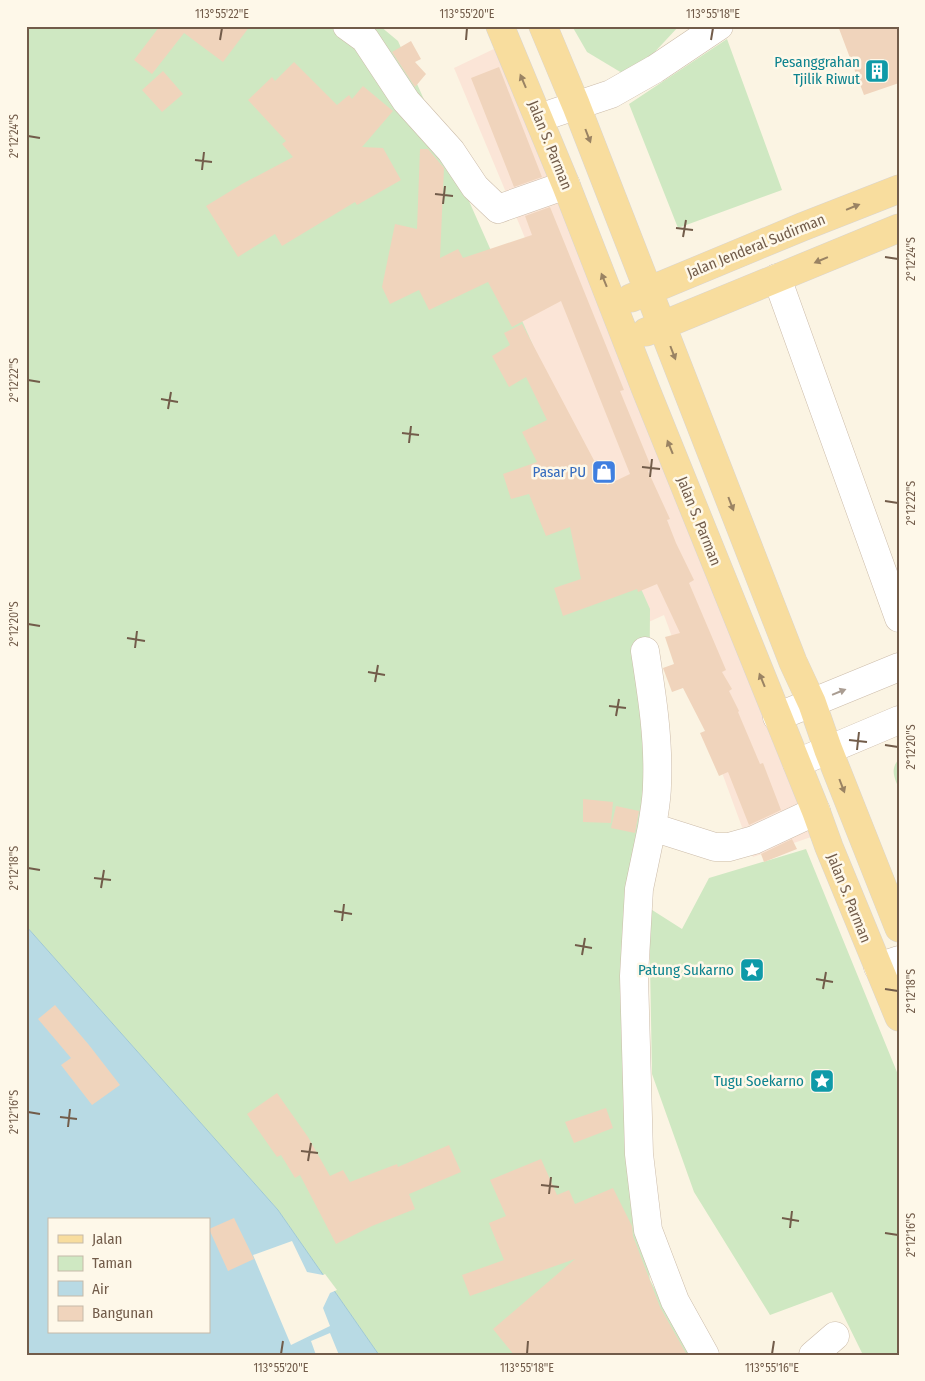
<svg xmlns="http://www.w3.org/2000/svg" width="925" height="1381" font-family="'Fira Sans Condensed',sans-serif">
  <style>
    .commercial { fill: #fbe5d7 }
    .green { fill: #cfe8c2 }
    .water { fill: #b8dae4; stroke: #9fc8d5; fill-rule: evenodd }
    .pier { fill: #fbf4e3 }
    .building { fill: #f0d4bc }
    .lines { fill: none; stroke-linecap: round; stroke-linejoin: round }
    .minor-casing { stroke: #ccbcaa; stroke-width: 29 }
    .major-casing { stroke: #dad5d0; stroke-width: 29 }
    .minor { stroke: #fff; stroke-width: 28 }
    .major { stroke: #f8dd9e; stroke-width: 28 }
    .oneway { fill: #9a8363 }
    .oneway2 { fill: #aa9d92 }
    .ticks { fill: none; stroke: #725c4a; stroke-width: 2 }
    .labels { text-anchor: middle; stroke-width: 5; stroke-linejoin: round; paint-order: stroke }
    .culture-label { font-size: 15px; fill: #0d838f; stroke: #fef8e9; text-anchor: end }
    .street-label { font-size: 15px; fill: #725c4a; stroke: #fef8e9 }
    .shop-label { font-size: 15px; fill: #366cbe; stroke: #fef8e9; text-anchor: end }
    .neatline { fill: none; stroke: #725c4a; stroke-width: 2 }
    .ticks-label { font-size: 12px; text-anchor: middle; fill: #725c4a }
  </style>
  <rect width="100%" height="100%" fill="#fbf4e3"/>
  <!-- commercial -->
  <path class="commercial" d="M498,47L814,836L753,857L664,615L616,637L475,329L551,300L454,68Z"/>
  <!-- green -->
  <path class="green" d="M26,26H380L398,41L650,609L649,741L625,1107L650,1280L690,1355H379L278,1210L26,926Z
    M572,26H679L651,56L622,73L587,52Z
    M727,39L782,190L678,228L629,104Z
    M899,759V789C894,777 890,769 899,759Z
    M806,849L899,1077V1355H863L832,1292L770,1315L694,1192L652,1074L649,908L682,929L709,878Z"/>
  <!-- water -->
  <path class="water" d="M26,926L278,1210L379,1355H26ZM49,1220H209V1332H49Z"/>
  <!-- pier -->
  <path class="pier" d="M292,1241L307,1272L323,1275L325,1274L337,1290L330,1293L323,1308L330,1326L291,1345L253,1255Z
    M330,1333L339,1355H316L311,1341Z"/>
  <!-- building -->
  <path class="building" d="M160,26H250L223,62L184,33L152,74L134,60Z
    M838,26H899V83L864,95Z
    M411,41L421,59L415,62L426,74L415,87L392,52Z
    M294,62L337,105L349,95L352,99L363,86L393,111L362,147L383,148L401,180L357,205L355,202L282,246L275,234L238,257L206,206L242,184L293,157L282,144L286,141L248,100L272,77L275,81Z
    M499,67L542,177L514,187L471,78Z
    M163,71L183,94L162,112L142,90Z
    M420,149H428L444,168L440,258L458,249L463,258L532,235L525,216L550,207L624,390L620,391L652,469L648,471L670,519L667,520L676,543L694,580L689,583L726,670L722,672L732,689L729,691L739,711L738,712L760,764L763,763L781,810L749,825L728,772L719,776L700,733L705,731L683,688L672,692L663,668L674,664L665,637L680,633L657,584L638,592L637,589L563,616L554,588L581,579L570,527L546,536L529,494L511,499L503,474L537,462L522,432L547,420L526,377L509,387L492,356L510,345L504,333L522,324L607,485L630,474L561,301L512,327L488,282L429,310L419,290L390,304L382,287L395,224L417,229Z
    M583,799L613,802L611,823L583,822Z
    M616,806L639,811L635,833L611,828Z
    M792,839L797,849L764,862L761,854Z
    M55,1005L89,1045L120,1085L92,1105L61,1065L71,1058L38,1019Z
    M277,1093L308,1137L330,1176L343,1170L350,1182L397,1164L398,1167L449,1145L461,1172L409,1194L415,1209L372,1226L336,1244L300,1175L295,1178L281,1155L277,1157L247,1114Z
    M606,1108L613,1128L574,1143L565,1122Z
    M541,1159L557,1195L569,1190L575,1204L613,1188L632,1226L633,1236L660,1307L687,1355H514L493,1329L575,1259L470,1296L462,1275L504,1260L489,1223L506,1216L490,1180Z
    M234,1218L254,1259L228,1271L209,1229Z"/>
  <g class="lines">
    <defs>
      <path id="minor" d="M347,26L365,39L406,101L451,151L475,187L498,209L566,185
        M539,118L611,94L655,69L719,26
        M777,278L899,618
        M645,651C652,696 659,740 657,785C657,799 654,813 652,827
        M777,717L899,667
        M797,763L899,720
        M878,967L899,960
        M705,1355L675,1301L648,1230L639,1154L634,976L639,889L652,827L715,847H729L754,840L816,811
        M813,1355L835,1336"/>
      <path id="major" d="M500,26L566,185L646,390L816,811L829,847L899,1017
        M543,26L576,105L793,662L812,703L828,749L899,928
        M631,298L802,227L899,189
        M646,332L899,228"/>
    </defs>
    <!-- minor casing -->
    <use href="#minor" class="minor-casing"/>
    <!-- major casing -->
    <use href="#major" class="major-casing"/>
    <!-- minor -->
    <use href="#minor" class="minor"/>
    <!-- major -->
    <use href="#major" class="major"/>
  </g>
  <!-- one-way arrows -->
  <defs><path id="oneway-solid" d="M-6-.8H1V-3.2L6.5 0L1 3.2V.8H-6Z" transform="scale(1.25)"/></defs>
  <g class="oneway">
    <use href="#oneway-solid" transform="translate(523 81) rotate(-113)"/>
    <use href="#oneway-solid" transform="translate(588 136) rotate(69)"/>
    <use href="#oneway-solid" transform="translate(853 207) rotate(-22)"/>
    <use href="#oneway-solid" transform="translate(821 260) rotate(157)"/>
    <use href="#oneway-solid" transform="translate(604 280) rotate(-112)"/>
    <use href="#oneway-solid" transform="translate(673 353) rotate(69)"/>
    <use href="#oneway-solid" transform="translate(670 447) rotate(-112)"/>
    <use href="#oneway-solid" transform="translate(731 504) rotate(69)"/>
    <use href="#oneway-solid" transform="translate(762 680) rotate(-112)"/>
    <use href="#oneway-solid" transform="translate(842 786) rotate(69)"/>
  </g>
  <use class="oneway2" href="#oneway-solid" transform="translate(839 692) rotate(-22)"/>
  <!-- ticks -->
  <path class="ticks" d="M220,40L222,28M466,40L467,28M711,40L713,28M28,136L40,138M195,160L212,162M202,170L204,152M435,194L453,196M443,204L445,186M676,228L693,230M683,237L686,220M885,257L898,259M28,380L40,382M161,399L178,402M168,409L171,392M402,433L419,435M409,443L411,426M642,467L660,469M650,477L652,459M885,501L898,503M28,624L40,626M127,638L145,641M135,648L137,631M368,672L385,675M375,682L378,665M609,706L626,708M616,716L619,699M849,740L867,742M885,745L898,747M857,750L859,732M28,868L40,870M94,878L111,880M101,888L104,870M334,911L352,914M342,921L344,904M575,945L592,948M582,955L585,938M816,979L833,982M823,989L826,972M885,989L898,991M28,1112L40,1114M60,1117L77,1119M68,1127L70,1109M301,1151L318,1153M308,1161L311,1143M541,1185L559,1187M549,1194L551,1177M782,1218L799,1221M790,1228L792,1211M885,1233L898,1235M281,1354L283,1341M527,1354L528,1341M772,1354L774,1341"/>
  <!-- icons -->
  <defs>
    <symbol id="building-square" viewBox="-11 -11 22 22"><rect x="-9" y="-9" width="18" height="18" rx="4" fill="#0f9aa8" stroke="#fef8e9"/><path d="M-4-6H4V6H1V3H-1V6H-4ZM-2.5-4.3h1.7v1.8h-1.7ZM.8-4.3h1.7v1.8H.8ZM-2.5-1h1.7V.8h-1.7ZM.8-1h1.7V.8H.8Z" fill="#fff"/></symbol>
    <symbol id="shop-square" viewBox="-11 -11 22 22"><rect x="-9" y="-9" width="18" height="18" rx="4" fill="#3f7fe0" stroke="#fef8e9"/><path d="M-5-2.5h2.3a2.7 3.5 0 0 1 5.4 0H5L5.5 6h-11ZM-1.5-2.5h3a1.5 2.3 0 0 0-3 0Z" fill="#fff"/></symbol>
    <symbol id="sight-square" viewBox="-11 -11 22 22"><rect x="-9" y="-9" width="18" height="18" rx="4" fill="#0f9aa8" stroke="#fef8e9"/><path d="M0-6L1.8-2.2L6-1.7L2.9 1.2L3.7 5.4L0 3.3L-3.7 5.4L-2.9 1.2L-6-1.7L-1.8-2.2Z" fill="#fff"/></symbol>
  </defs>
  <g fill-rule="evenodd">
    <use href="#building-square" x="863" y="57" width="28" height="28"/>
    <use href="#shop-square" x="590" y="458" width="28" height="28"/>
    <use href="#sight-square" x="738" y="956" width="28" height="28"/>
    <use href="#sight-square" x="808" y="1067" width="28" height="28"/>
  </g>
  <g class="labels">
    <!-- culture labels -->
    <g class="culture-label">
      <text x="860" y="67">Pesanggrahan<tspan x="860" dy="17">Tjilik Riwut</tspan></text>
      <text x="734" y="975">Patung Sukarno</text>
      <text x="804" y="1086">Tugu Soekarno</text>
    </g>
    <!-- street labels -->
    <g class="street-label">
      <text transform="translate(550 145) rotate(68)" y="5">Jalan S. Parman</text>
      <text transform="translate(756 246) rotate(-22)" y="5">Jalan Jenderal Sudirman</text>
      <text transform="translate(699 521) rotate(68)" y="5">Jalan S. Parman</text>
      <text transform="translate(849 898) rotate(68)" y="5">Jalan S. Parman</text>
    </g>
    <!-- shop labels -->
    <g class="shop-label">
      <text x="586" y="477">Pasar PU</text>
    </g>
  </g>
  <!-- border -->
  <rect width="925" height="1381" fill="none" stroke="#fef8e9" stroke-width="55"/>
  <!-- legend -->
  <rect x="48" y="1218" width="162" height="115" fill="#fef8e9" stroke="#c6baa9"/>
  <rect x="58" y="1235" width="25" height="8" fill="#f8dd9e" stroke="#c6baa9"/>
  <text x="92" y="1244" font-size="15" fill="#725c4a">Jalan</text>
  <rect x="58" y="1256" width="25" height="15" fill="#cfe8c2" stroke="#c6baa9"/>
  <text x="92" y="1268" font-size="15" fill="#725c4a">Taman</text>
  <rect x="58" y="1281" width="25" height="15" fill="#b8dae4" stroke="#c6baa9"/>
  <text x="92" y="1294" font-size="15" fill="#725c4a">Air</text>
  <rect x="58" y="1306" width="25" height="15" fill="#f0d4bc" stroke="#c6baa9"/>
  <text x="92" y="1318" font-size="15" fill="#725c4a">Bangunan</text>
  <rect x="28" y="28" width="870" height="1326" class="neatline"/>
  <g class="ticks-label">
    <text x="222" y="18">113°55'22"E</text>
    <text x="467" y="18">113°55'20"E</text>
    <text x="713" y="18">113°55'18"E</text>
    <text transform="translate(14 136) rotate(-90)" y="4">2°12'24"S</text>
    <text transform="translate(911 259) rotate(-90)" y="4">2°12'24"S</text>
    <text transform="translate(14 380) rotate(-90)" y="4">2°12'22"S</text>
    <text transform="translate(911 503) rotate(-90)" y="4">2°12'22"S</text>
    <text transform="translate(14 624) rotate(-90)" y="4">2°12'20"S</text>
    <text transform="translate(911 747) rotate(-90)" y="4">2°12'20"S</text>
    <text transform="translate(14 868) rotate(-90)" y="4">2°12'18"S</text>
    <text transform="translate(911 991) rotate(-90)" y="4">2°12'18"S</text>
    <text transform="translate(14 1112) rotate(-90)" y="4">2°12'16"S</text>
    <text transform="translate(911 1235) rotate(-90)" y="4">2°12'16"S</text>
    <text x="281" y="1372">113°55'20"E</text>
    <text x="527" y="1372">113°55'18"E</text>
    <text x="772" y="1372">113°55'16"E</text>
  </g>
</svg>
